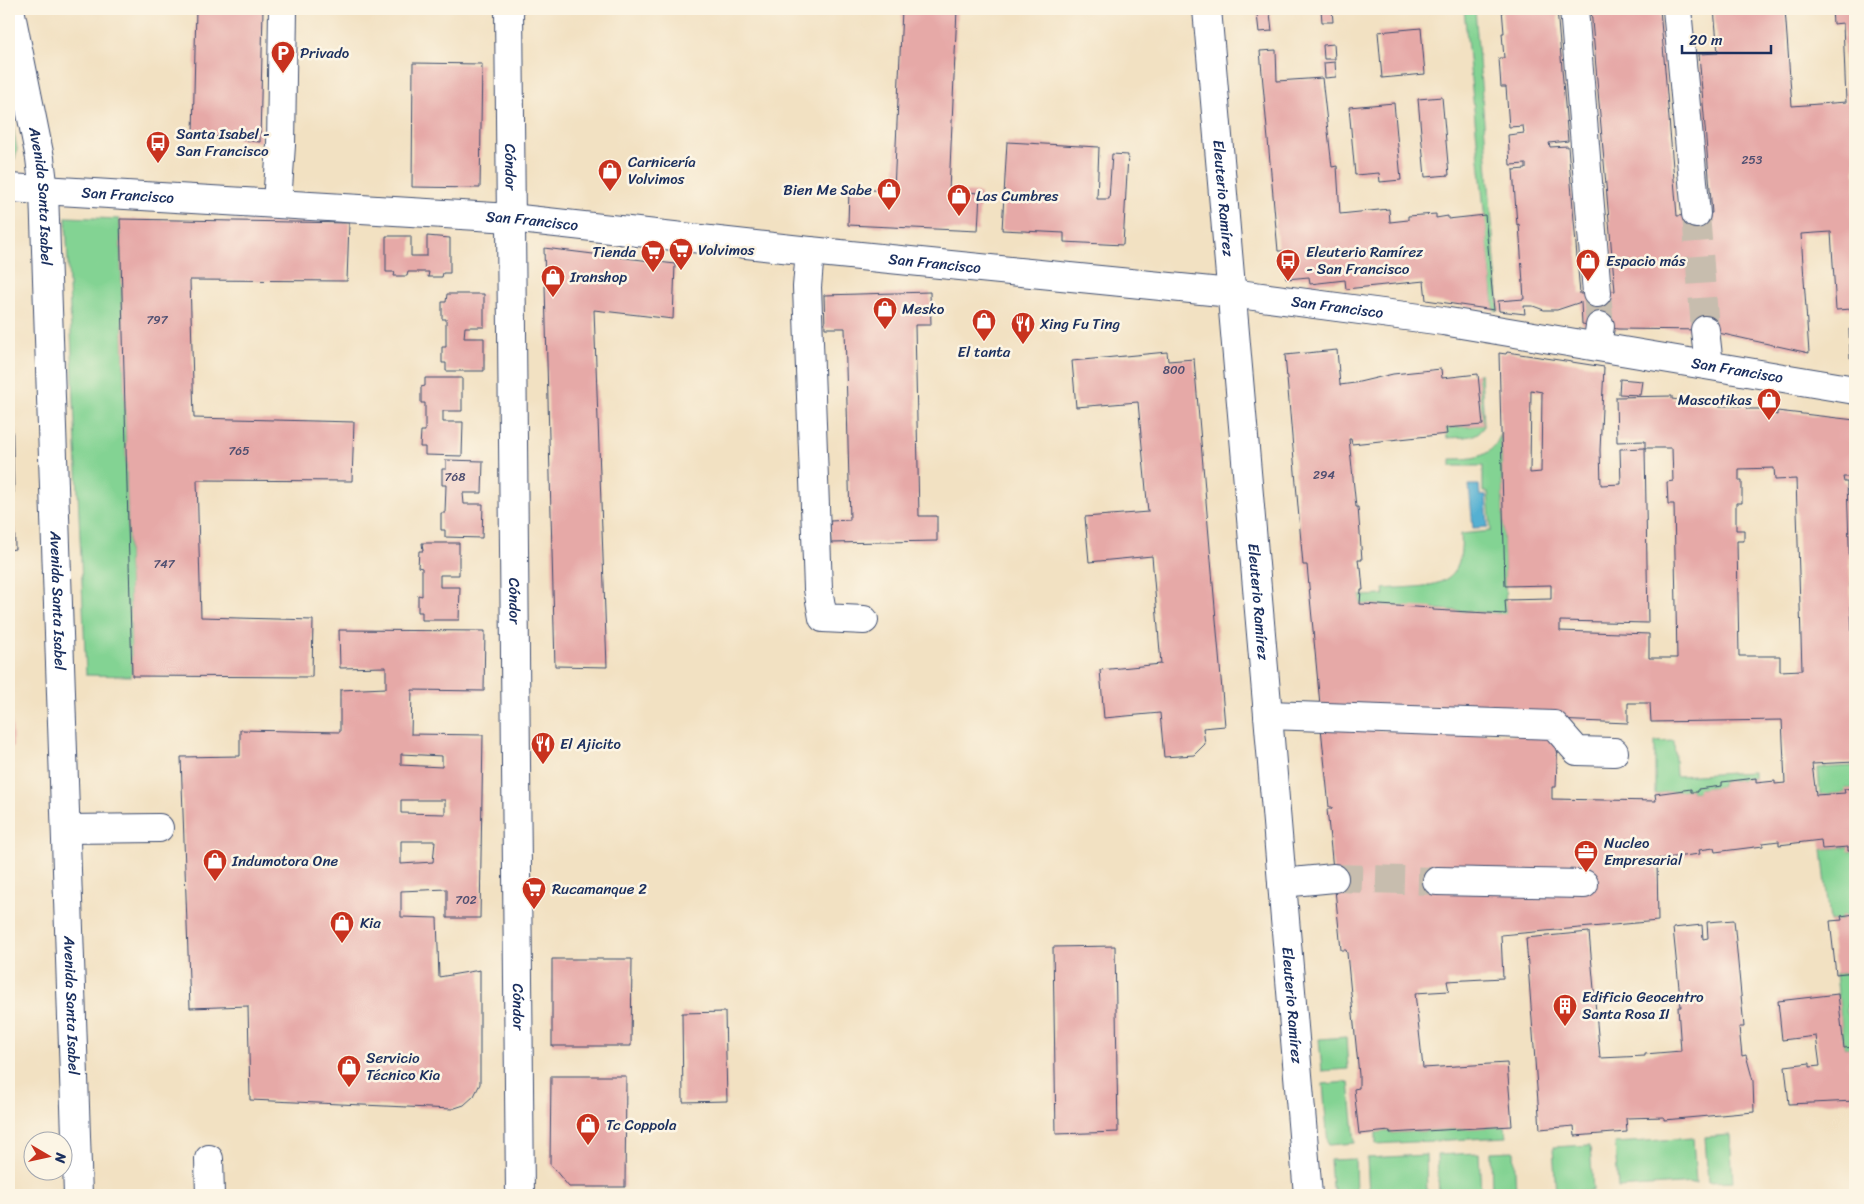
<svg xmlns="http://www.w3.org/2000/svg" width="1864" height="1204" font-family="Sriracha,sans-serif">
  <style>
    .green { fill: #83d393; stroke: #4f8178 }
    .water { fill: #55b0d2; stroke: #387098 }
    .building { fill: #e6a9a7; fill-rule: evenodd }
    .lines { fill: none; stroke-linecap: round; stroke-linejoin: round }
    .minor-tunnel { stroke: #c7bdae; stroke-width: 28; stroke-dasharray: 28 14; stroke-linecap: butt }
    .minor-casing { stroke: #3b4a6d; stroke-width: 30 }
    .major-casing { stroke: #3b4a6d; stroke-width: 30 }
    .minor { stroke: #fff; stroke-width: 28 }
    .major { stroke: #fff; stroke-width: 28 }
    .labels { text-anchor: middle; stroke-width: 5; stroke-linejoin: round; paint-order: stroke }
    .number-label { font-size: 12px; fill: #4e4e70 }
    .poi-label { font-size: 15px; fill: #1b2f5e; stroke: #fcf5e5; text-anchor: start }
    .street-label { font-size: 15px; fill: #1b2f5e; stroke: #fcf5e5 }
  </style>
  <rect width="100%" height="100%" fill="#fcf5e5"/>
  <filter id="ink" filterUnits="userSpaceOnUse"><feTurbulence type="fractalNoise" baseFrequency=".02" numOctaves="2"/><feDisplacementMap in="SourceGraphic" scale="10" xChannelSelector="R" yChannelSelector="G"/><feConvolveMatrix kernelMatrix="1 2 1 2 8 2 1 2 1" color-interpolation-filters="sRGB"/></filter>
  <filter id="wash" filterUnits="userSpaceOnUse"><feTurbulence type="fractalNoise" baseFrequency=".0096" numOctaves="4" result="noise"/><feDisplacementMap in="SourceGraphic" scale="20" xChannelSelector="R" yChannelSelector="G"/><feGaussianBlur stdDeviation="1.12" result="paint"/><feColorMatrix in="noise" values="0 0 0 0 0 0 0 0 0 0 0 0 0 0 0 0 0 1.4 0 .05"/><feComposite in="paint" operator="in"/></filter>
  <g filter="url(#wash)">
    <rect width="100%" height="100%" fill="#f2e1c2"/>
    <!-- green -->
    <path class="green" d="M1464,9H1475L1499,311L1494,310Z
      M9,103L17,149L15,159L9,165Z
      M66,217L120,219L132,676L86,675Z
      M1478,374H1481L1484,426C1477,439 1461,437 1447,438L1446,428L1482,425Z
      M1501,433L1506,614L1360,604V596L1384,595L1383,589C1427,585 1465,593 1461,534L1491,531L1488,492H1483V466H1451V459C1475,459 1492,458 1501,433Z
      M1674,741L1676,776L1754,772V778L1722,782V786L1699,789L1698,792H1691V789L1655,794V742Z
      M1855,766V788L1845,789V793L1820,795L1818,768Z
      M1848,847L1849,851H1855V914L1842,916V920L1830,921L1822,849Z
      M1855,972V996C1844,1002 1844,1015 1855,1022V1047L1844,1048L1836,974Z
      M1346,1037L1348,1069L1322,1071L1319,1039Z
      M1349,1082L1355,1143L1328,1145L1323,1084Z
      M1505,1126L1506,1137L1376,1144V1132L1390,1131V1133Z
      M1730,1135L1733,1181L1708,1182L1705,1137Z
      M1693,1138L1696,1183L1618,1188L1615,1143Z
      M1590,1145L1593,1190L1556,1193L1553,1147Z
      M1514,1151L1516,1193L1492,1194L1491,1152Z
      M1479,1153L1481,1194L1439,1195L1437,1155Z
      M1426,1155L1427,1195H1369L1367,1158Z
      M1355,1159L1356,1195H1335L1334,1187H1332L1330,1160Z"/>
    <!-- water -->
    <path class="water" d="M1469,485H1479L1480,496L1486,495L1488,527L1473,528Z"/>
    <g id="blocks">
      <!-- building -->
      <path class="building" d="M196,9H263L260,142L193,134Z
        M902,9H957L949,191L980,193L978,231L848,225L849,189L894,191Z
        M1321,9H1332L1333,22H1322Z
        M1502,9H1557L1568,141L1549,143L1550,147L1568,146L1580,294L1615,291L1591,9H1660L1677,216L1712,213L1699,54L1718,53L1714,9H1785L1792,106L1846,102L1843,23L1833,24L1832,9H1855V303H1851L1852,309L1836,310L1831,232L1801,234L1809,353L1705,330L1618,329L1582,324L1581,302L1557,310H1544L1533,306H1524L1525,314L1499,311L1498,301L1524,299L1519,224L1517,225L1513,170L1526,169V164L1510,165L1508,135L1524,133L1523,126L1509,127L1506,87H1501L1499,58H1504L1502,33H1504Z
        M1270,13L1272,31L1259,32L1257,14Z
        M1421,28L1425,74L1382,78L1378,32Z
        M1334,44L1335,59H1324L1323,45Z
        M1276,50L1277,81L1322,78L1332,167L1337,166L1340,214L1389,209L1390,222L1408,220V216L1436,214V218L1448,216V219L1485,215L1494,310L1426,300L1424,281L1346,289L1345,280L1310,284L1309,277L1286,279L1284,251H1278L1260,51Z
        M1335,62L1336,77L1325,78L1324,63Z
        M413,63L482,64L480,188L412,187Z
        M1442,97L1449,175L1425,177L1418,99Z
        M1394,103L1401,180L1380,182L1379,173L1355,175L1349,107Z
        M1007,142L1099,147L1097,199H1109L1112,154L1128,155L1123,245L1064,242V233L1002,230Z
        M120,219L349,223L347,281L190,280L194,418L354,422L352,481L197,480L201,617L313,620L312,677L132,676Z
        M386,236H411V256H427V236L450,238V273H443L442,277H428L429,272H408L407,276H394L395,272H386Z
        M544,248L675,264L673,319L594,310L607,667L555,666Z
        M930,292L931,325H915L919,516H937V541L831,543L830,521L850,520L845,328H825L824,295Z
        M447,294H484V327H465L464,338H484V371H446V363H442V347H446V319H442V302H446Z
        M1849,329H1855V359L1850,358Z
        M1337,350L1340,385L1355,383L1393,374L1441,369L1442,378L1478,374L1483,425L1446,428L1447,434L1352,444L1351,439H1349L1356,507H1358L1362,560H1358L1359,567H1361L1363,590H1361L1360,604L1433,608V610L1506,614L1505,600L1551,599V585L1505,586L1499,353L1506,354L1507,352L1604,367L1600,450L1601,485L1621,484L1620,449L1645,448L1648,623L1560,621V631L1649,634V658H1677L1674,504H1668L1667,482L1673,481L1672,448H1645V441L1617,442L1616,397L1672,396V399L1720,406H1746L1747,409H1766V412L1777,415V411L1855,420V477H1843L1844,482H1847L1853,668H1855V762L1812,764L1816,795L1845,793L1844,789L1855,788V851H1848V847L1822,849L1821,840L1779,845V841L1763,843V846L1715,852L1714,848L1699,850L1700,854L1657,859L1658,921L1501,935L1503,978L1447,981L1449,991L1415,993L1423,1068L1507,1063L1512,1126L1390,1133V1131L1359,1134L1354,1089L1359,1088V1075L1347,953L1346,950H1341L1327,809H1332V807H1329L1321,728L1558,737L1556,787H1552V799L1656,801L1655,794L1691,789V792H1698V789L1722,786V782L1756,778V783L1775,781V784L1785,783L1782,720L1651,722L1650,703H1628V723L1555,720L1320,705L1307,565H1303L1285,355ZM1531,390L1542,392L1541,472L1530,473ZM1774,468L1775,480L1796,479L1802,670L1780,671V656H1739L1737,541H1744V530H1736V503H1742V481H1739V469Z
        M1167,352L1168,361L1194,359L1225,726L1203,728L1205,744L1194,755L1164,757L1160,713L1104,718L1100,670L1161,664L1152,556L1089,562L1085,517L1148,512L1138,402L1076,407L1072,361Z
        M9,353H10L12,391H9Z
        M425,378H462V411H443V422H463L462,456L425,455V447H420L421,431H425V403H421V387L425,386Z
        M1620,379L1642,381L1640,395L1619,394Z
        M12,402L14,493H9V403Z
        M446,460L483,461L482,493H463L464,504H483L482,538L445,537V530H441V513H445L446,485H442V469H446Z
        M9,505H14L15,549L9,550Z
        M422,543H459V575H440V587H460L459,620H422V612H418V595L422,596V568L418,567L419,551H423Z
        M339,630L485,631L484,691L412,690L411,734L483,735L480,918H447V889L401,891V917L437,918L439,977L480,970V1084L474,1096L464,1105L452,1109L250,1100L248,1006L190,1008L181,757L240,756V730L340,732V690L386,688V667L340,668ZM401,754L442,756V767L401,765ZM401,800H445V814L401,813ZM401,841H435L433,862L401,864Z
        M9,721H12L13,747H9Z
        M1855,914V972L1836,974L1830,921L1842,920L1841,916Z
        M1734,920L1744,1027H1739L1742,1056L1746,1055L1753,1081L1754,1112L1664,1120V1117L1626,1118L1627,1132L1575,1136L1574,1126L1540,1129L1526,938L1589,932L1600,1058L1645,1056V1054L1681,1051L1678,1007H1681L1673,928L1702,925L1703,939L1708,938L1707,922Z
        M1115,946L1118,1132L1056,1134L1053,947Z
        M552,959H632L631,1046H552Z
        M1838,994L1844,1048L1855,1047V1101L1789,1104L1785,1066L1810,1063V1067L1820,1066L1816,1036L1782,1040L1778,1001Z
        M725,1012L727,1101L683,1102L682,1013Z
        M551,1076H626L625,1187H569L550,1164Z"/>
    </g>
  </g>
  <g filter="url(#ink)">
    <use href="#blocks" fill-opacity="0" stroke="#3b4a6d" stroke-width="1"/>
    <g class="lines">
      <!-- minor-tunnel -->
      <path class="minor-tunnel" d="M1696,214L1705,330
        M1597,293L1600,326
        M1334,878L1437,881"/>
      <defs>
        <g id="minor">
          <path id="s1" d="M509,9L520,1195"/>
          <path id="s2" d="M1207,9L1268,715L1308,1195"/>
          <path d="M1574,9L1597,293"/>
          <path d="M1677,9L1696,214"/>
          <path d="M277,203L281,145L283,9"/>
          <path d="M810,251L807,287L818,589L823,618L864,620"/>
          <path d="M1705,330L1709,365"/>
          <path d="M1597,346L1600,326"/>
          <path d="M1268,715L1554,725L1577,751L1614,752"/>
          <path d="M66,829L159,828"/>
          <path d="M1437,881L1584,884"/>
          <path d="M1282,883L1334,878"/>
          <path d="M209,1159L210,1195"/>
        </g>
        <g id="major">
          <path id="s3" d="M10,9L40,158L44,191L78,1195"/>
          <path id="s4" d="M9,188L511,218L810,251L1231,293L1443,321L1855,390"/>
        </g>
      </defs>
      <!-- minor casing -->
      <use href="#minor" class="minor-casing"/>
      <!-- major casing -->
      <use href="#major" class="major-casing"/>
      <!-- minor -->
      <use href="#minor" class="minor"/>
      <!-- major -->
      <use href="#major" class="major"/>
    </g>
  </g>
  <!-- icons -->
  <defs>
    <symbol id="parking-pin" viewBox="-11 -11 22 30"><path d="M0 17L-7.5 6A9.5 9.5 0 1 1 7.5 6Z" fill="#c8321e" stroke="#fcf5e5"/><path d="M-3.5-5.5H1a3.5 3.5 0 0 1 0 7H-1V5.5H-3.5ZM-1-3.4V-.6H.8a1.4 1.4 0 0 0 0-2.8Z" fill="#fff"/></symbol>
    <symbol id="bus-pin" viewBox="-11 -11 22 30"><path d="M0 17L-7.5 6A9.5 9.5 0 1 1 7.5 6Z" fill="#c8321e" stroke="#fcf5e5"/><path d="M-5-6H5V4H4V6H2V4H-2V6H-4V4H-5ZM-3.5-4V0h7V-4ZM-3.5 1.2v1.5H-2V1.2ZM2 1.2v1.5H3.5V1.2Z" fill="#fff"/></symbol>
    <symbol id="shop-pin" viewBox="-11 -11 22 30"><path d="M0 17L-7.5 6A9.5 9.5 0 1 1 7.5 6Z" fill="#c8321e" stroke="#fcf5e5"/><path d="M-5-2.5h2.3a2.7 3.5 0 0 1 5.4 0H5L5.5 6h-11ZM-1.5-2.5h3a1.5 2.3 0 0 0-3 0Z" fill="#fff"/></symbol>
    <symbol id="supermarket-pin" viewBox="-11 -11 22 30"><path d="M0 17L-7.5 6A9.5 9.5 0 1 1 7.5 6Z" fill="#c8321e" stroke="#fcf5e5"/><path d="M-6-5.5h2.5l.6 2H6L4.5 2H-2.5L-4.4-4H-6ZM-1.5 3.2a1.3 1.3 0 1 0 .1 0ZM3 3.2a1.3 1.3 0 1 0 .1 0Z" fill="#fff"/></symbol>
    <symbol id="restaurant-pin" viewBox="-11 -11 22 30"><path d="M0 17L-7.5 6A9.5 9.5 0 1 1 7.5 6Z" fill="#c8321e" stroke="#fcf5e5"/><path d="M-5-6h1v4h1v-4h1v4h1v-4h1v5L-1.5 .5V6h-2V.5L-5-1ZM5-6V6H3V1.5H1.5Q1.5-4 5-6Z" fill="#fff"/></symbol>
    <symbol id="office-pin" viewBox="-11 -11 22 30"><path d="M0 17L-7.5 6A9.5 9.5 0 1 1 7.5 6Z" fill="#c8321e" stroke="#fcf5e5"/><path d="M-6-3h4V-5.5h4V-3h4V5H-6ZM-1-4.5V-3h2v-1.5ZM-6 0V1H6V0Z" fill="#fff"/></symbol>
    <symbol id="building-pin" viewBox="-11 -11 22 30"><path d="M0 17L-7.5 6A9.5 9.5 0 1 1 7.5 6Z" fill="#c8321e" stroke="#fcf5e5"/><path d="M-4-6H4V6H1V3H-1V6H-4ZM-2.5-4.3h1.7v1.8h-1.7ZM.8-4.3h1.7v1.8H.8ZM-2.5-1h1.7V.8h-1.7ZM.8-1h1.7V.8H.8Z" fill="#fff"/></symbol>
  </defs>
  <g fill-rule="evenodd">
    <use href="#parking-pin" x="269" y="39" width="28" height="38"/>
    <use href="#bus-pin" x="144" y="129" width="28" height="38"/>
    <use href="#shop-pin" x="596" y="157" width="28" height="38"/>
    <use href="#shop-pin" x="875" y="176" width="28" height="38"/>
    <use href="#shop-pin" x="945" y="182" width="28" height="38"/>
    <use href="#supermarket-pin" x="667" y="236" width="28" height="38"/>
    <use href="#supermarket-pin" x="639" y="238" width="28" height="38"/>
    <use href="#bus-pin" x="1274" y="247" width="28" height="38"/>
    <use href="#shop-pin" x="1574" y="247" width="28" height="38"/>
    <use href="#shop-pin" x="539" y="263" width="28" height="38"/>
    <use href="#shop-pin" x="871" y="295" width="28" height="38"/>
    <use href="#shop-pin" x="970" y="307" width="28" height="38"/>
    <use href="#restaurant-pin" x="1009" y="310" width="28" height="38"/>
    <use href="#shop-pin" x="1755" y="386" width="28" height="38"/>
    <use href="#restaurant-pin" x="529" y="730" width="28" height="38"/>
    <use href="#office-pin" x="1572" y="838" width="28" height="38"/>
    <use href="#shop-pin" x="201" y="847" width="28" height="38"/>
    <use href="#supermarket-pin" x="520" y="875" width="28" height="38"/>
    <use href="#shop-pin" x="328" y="909" width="28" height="38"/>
    <use href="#building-pin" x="1551" y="992" width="28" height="38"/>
    <use href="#shop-pin" x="335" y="1053" width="28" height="38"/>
    <use href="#shop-pin" x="574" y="1111" width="28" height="38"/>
  </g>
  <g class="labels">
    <!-- number labels -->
    <g class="number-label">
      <text x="1752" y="164">253</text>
      <text x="157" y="324">797</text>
      <text x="1174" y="374">800</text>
      <text x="239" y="455">765</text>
      <text x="1324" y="479">294</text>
      <text x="455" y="481">768</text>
      <text x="164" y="568">747</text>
      <text x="466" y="904">702</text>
    </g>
    <!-- poi labels -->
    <g class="poi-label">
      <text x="300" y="58">Privado</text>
      <text x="176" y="139">Santa Isabel -<tspan x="176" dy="17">San Francisco</tspan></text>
      <text x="628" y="167">Carnicería<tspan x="628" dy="17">Volvimos</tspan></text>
      <text x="872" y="195" text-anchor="end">Bien Me Sabe</text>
      <text x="976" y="201">Las Cumbres</text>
      <text x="698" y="255">Volvimos</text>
      <text x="636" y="257" text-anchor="end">Tienda</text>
      <text x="1306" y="257">Eleuterio Ramírez<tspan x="1306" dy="17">- San Francisco</tspan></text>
      <text x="1606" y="266">Espacio más</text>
      <text x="570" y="282">Iranshop</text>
      <text x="902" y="314">Mesko</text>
      <text x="1040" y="329">Xing Fu Ting</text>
      <text x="984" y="357" text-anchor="middle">El tanta</text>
      <text x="1752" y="405" text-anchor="end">Mascotikas</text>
      <text x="560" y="749">El Ajicito</text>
      <text x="1604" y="848">Nucleo<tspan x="1604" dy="17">Empresarial</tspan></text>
      <text x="232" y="866">Indumotora One</text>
      <text x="552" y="894">Rucamanque 2</text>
      <text x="360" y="928">Kia</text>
      <text x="1582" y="1002">Edificio Geocentro<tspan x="1582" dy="17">Santa Rosa II</tspan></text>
      <text x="366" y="1063">Servicio<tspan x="366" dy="17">Técnico Kia</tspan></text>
      <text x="606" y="1130">Tc Coppola</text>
    </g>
    <!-- street labels -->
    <g class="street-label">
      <text dy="5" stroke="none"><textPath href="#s1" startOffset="158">Cóndor</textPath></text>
      <text dy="5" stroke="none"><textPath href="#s4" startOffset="119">San Francisco</textPath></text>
      <text dy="5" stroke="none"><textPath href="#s3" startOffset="190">Avenida Santa Isabel</textPath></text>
      <text dy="5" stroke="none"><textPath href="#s2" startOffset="190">Eleuterio Ramírez</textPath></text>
      <text dy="5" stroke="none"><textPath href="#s4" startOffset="524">San Francisco</textPath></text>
      <text dy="5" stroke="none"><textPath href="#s4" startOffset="929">San Francisco</textPath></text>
      <text dy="5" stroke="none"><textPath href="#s4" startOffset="1334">San Francisco</textPath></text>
      <text dy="5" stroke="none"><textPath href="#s4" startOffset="1739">San Francisco</textPath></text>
      <text dy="5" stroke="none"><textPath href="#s3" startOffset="595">Avenida Santa Isabel</textPath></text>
      <text dy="5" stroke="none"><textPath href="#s1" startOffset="592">Cóndor</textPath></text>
      <text dy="5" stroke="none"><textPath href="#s2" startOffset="595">Eleuterio Ramírez</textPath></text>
      <text dy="5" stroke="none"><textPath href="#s3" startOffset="1000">Avenida Santa Isabel</textPath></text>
      <text dy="5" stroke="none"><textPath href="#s2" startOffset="1000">Eleuterio Ramírez</textPath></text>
      <text dy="5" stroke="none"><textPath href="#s1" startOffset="998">Cóndor</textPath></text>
    </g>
  </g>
  <!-- margin -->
  <rect width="1864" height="1204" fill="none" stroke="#fcf5e5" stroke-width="30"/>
  <!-- north arrow -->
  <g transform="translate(48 1156) rotate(99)"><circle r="24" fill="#fcf5e5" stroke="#a2a6af"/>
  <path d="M0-4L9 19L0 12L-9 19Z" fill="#c8321e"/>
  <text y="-8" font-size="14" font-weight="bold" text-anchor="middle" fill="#1b2f5e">N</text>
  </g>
  <!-- scale -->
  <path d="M1682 45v8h89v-8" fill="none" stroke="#1b2f5e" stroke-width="2.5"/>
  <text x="1689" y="45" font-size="15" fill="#1b2f5e" stroke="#fcf5e5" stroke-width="4" paint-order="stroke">20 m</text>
</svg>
